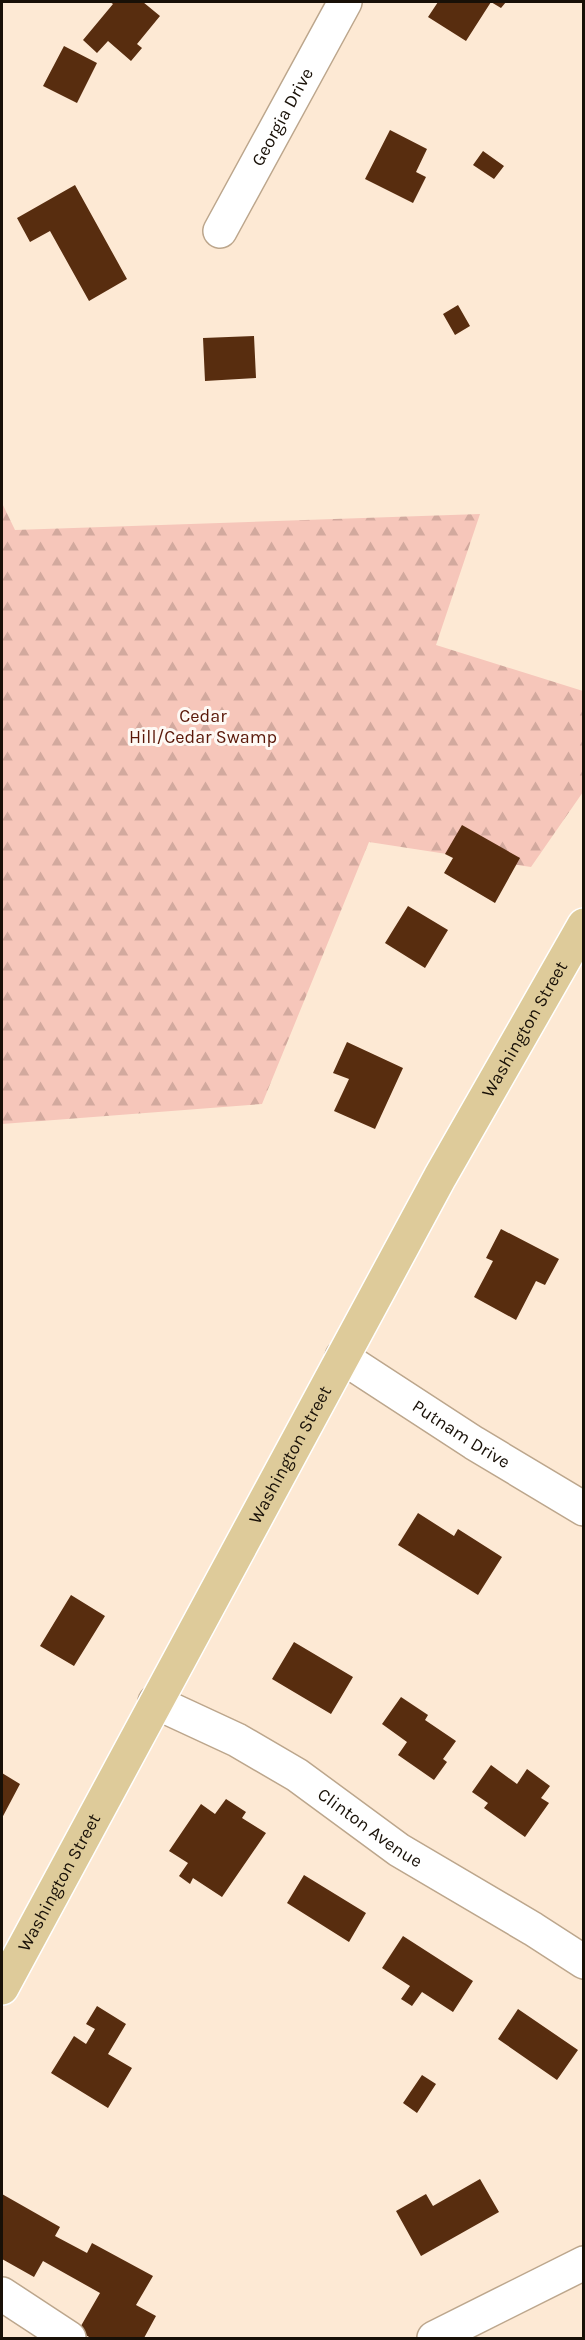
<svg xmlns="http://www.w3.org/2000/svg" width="585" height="2340" font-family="Karla,sans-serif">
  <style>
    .forest { fill: url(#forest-firs) }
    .building { fill: #582d0f }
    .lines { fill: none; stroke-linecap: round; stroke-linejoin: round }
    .minor-casing { stroke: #bca68c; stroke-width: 36 }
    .major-casing { stroke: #fff; stroke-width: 36 }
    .minor { stroke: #fff; stroke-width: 33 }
    .major { stroke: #decb9a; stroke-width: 33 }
    .labels { text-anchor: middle; stroke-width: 6; stroke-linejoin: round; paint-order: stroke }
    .street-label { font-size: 18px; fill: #181007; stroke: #fef9f4 }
    .park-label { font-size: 18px; fill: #591708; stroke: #fef9f4 }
  </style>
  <defs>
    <pattern id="forest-firs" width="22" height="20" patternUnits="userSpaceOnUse" patternTransform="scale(1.5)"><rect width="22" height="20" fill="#f6c6ba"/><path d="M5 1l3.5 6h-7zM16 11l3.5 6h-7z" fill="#d2a99e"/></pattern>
  </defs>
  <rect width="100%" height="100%" fill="#fde9d4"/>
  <!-- forest -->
  <path class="forest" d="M2,503L15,530L480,514L436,645L583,691V792L531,867L369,842L262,1104L2,1124Z"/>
  <!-- building -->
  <path class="building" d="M110,2H143L160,16L137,44L142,48L131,61L108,41L97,53L83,40L113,4Z
    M438,2H506L501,8L491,2L466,41L428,17Z
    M64,46L97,63L77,103L43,86Z
    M390,130L427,149L416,172L426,177L413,203L365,179Z
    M483,151L504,166L494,179L473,165Z
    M75,185L127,279L89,301L50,231L30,242L17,218Z
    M458,305L470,326L455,335L443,314Z
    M254,336L256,378L205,381L203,338Z
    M462,825L520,858L495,903L444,873L453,858L445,854Z
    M408,906L448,930L425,968L385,943Z
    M347,1042L403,1068L375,1129L334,1111L349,1079L333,1073Z
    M501,1229L559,1259L545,1285L536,1281L516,1320L474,1297L493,1261L486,1258Z
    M418,1513L454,1536L458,1529L502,1557L478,1595L398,1545Z
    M71,1595L105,1616L74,1666L40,1646Z
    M294,1642L353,1677L331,1714L272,1679Z
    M401,1697L428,1715L425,1720L456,1741L443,1759L447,1762L434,1780L398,1755L407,1742L382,1724Z
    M491,1765L517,1784L527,1769L550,1786L541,1798L549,1803L525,1837L484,1808L488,1803L472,1792Z
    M2,1773L20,1784L2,1818Z
    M226,1799L246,1812L242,1818L266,1833L222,1897L193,1878L190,1884L179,1876L188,1863L169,1851L201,1804L215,1814Z
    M304,1875L366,1913L349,1942L287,1903Z
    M403,1936L473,1981L453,2012L422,1992L412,2006L401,1999L410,1986L382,1968Z
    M97,2006L126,2024L108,2054L132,2068L108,2108L51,2073L74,2036L86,2044L95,2029L86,2024Z
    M518,2009L578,2050L557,2080L498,2039Z
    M422,2075L436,2084L417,2113L403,2103Z
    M480,2179L499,2212L421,2256L396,2211L426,2194L433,2206Z
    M2,2194L60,2227L55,2236L87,2253L92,2243L153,2276L136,2305L156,2316L144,2338H91L78,2331L100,2293L43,2261L34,2277L2,2259Z"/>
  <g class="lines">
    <defs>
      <g id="minor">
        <path id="s1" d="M220,231L345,2"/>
        <path id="s2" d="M342,1357L474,1443L584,1509"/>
        <path id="s3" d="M155,1702L237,1740L297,1775L399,1850L533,1929L584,1962"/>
        <path d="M2,2294L69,2338"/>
        <path d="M434,2338L584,2263"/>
      </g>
      <g id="major">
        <path id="s4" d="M2,1988L440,1177L584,925"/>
      </g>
    </defs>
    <!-- minor casing -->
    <use href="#minor" class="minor-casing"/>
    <!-- major casing -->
    <use href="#major" class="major-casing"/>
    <!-- minor -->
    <use href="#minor" class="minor"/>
    <!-- major -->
    <use href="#major" class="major"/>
  </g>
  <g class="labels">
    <!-- street labels -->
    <g class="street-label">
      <text dy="6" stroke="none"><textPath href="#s1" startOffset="130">Georgia Drive</textPath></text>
      <text dy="6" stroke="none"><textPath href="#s4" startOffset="1092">Washington Street</textPath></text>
      <text dy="6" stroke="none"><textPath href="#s2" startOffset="142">Putnam Drive</textPath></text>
      <text dy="6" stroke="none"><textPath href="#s4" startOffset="606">Washington Street</textPath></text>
      <text dy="6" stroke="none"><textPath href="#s3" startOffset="250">Clinton Avenue</textPath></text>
      <text dy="6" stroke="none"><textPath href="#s4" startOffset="120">Washington Street</textPath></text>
    </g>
    <!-- park labels -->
    <g class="park-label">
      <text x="203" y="722">Cedar<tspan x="203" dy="21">Hill/Cedar Swamp</tspan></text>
    </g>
  </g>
  <!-- border -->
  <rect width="585" height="2340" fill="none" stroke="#181007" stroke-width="6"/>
</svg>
